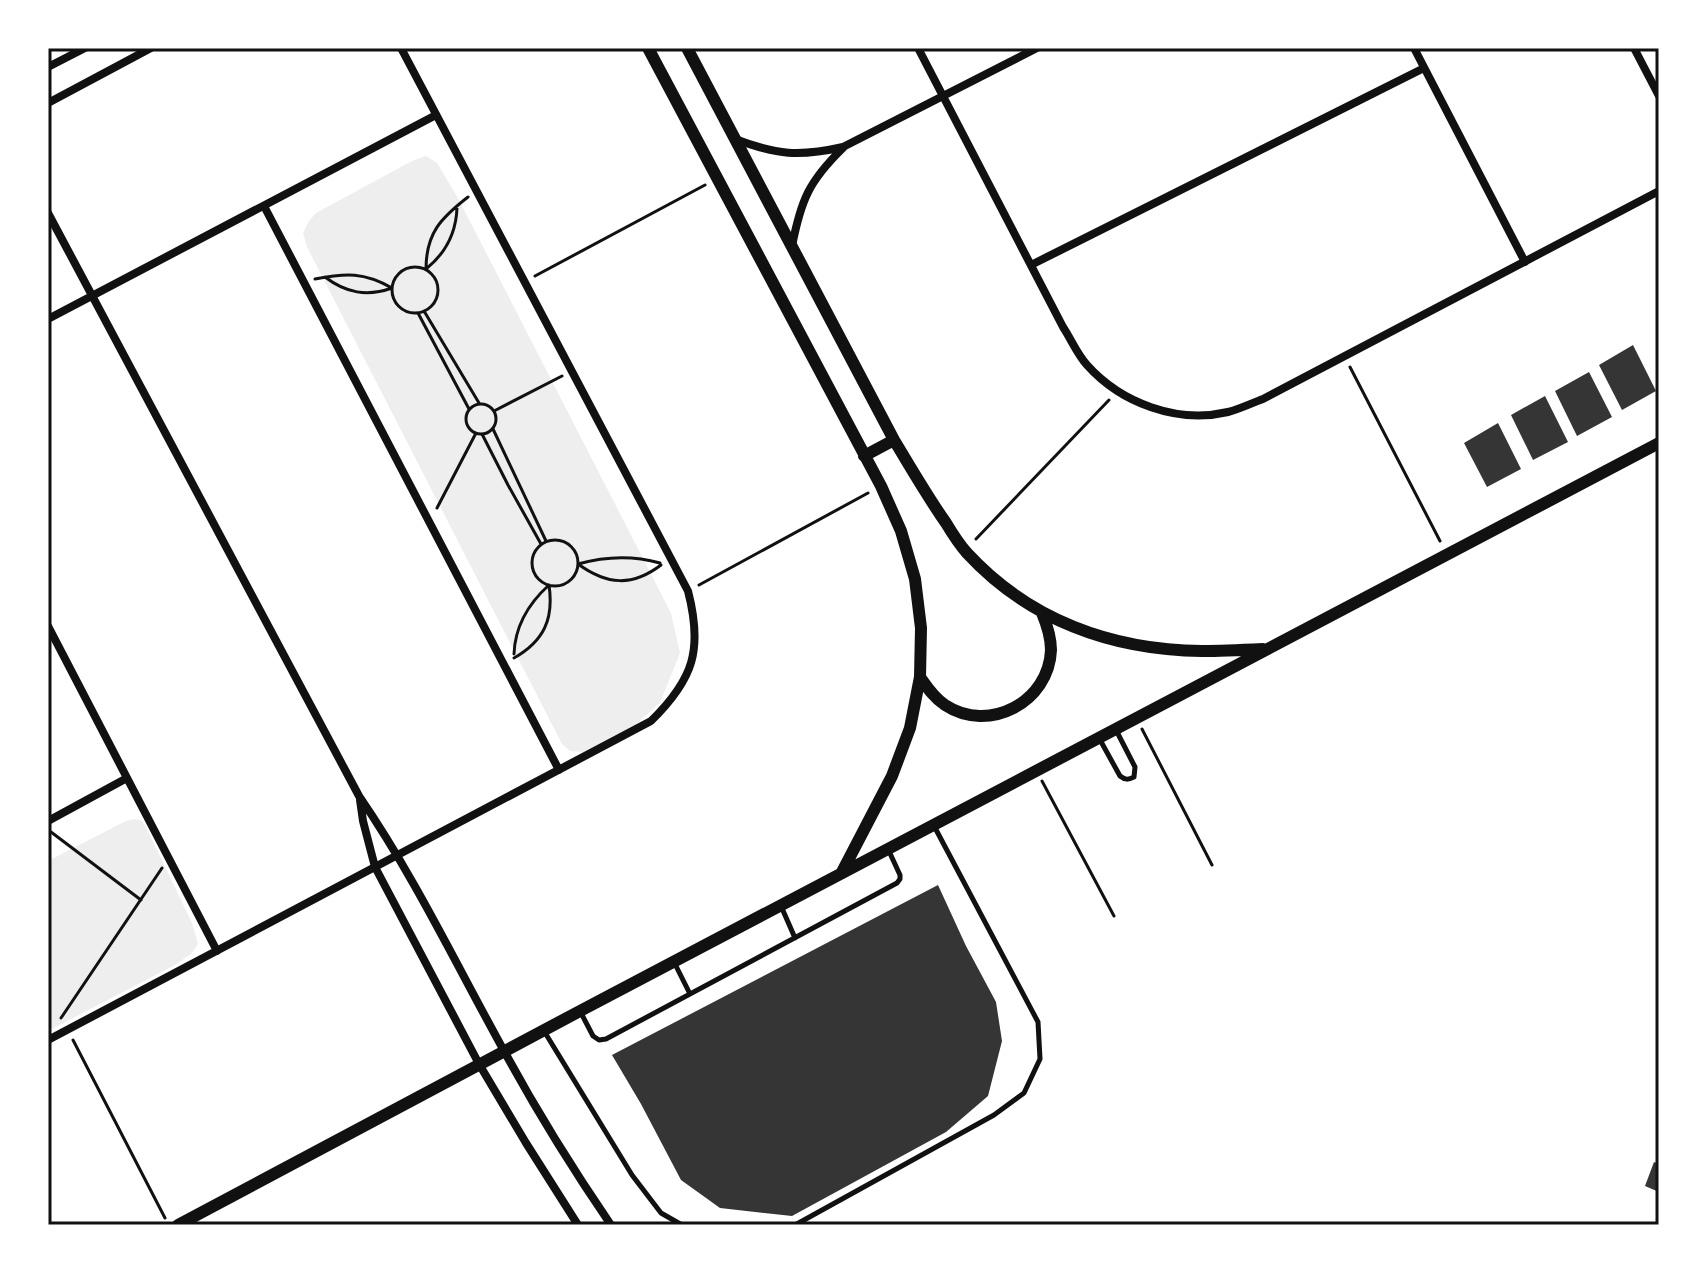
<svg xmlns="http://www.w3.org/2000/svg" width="1707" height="1273" font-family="'Varela Round',sans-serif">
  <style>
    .green { fill: #eee }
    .building { fill: #353535 }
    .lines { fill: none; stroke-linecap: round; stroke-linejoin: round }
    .path { stroke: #111; stroke-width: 3 }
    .service { stroke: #111; stroke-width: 5 }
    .minor { stroke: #111; stroke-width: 8 }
    .tertiary { stroke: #111; stroke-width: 12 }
    .neatline { fill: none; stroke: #111; stroke-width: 3 }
  </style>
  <rect width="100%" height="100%" fill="#fff"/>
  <!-- green -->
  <path class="green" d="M426,156L437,163L459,200L671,613L680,653L660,703L635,725L583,752L570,751L562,744L307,247L303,233L309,221L316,213L412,161Z
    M135,819L142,821L147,829L192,923L198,944L191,954L175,965L48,1031V861L126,821Z"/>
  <!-- building -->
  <path class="building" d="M1633,345L1656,391L1622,410L1599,365Z
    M1589,372L1612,417L1577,436L1555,391Z
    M1545,396L1568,442L1533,460L1511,415Z
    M1498,423L1521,469L1487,487L1464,443Z
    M938,885L966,946L996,1002L1002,1041L988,1096L946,1132L792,1216L720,1208L681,1180L641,1104L612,1055Z
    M1654,1162L1659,1164V1192L1645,1186Z"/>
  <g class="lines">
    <!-- path -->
    <path class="path" d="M392 290a23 23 0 1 1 46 0a23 23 0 1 1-46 0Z
      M426,269C426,233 441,218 468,197
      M426,269C446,253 456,234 457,208
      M535,276L705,185
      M325,277C346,293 367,297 392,288
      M315,279C346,273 364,272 392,288
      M424,311L479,403
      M418,313L469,409
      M1350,367L1440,541
      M466 419a15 15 0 1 1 30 0a15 15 0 1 1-30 0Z
      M494,411L562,376
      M493,429L546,541
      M482,434L508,485L541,544
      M437,508L476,433
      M976,539L1109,400
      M532 563a23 23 0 1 1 46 0a23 23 0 1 1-46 0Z
      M578,564C606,556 632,555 660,563
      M578,564C607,585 632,587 661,565
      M699,585L868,493
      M514,654C515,626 528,604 549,585
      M514,658C544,641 554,619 549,585
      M1142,729L1212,865
      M1042,781L1114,916
      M51,832L141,900
      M61,1018L162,868
      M73,1040L165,1218"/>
    <!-- service -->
    <path class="service" d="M1099,738L1120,776C1125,780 1128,780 1134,777L1135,767L1116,730
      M781,906L795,938
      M674,962L690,994
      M580,1011L593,1036L599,1040L606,1039L897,883L900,879V875L888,849
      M544,1031L632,1175L661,1213L682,1225
      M795,1225L994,1115L1024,1093L1040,1059L1038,1022L933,824"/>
    <!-- minor -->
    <path class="minor" d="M918,48L1063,327C1071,339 1077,354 1087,365C1121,403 1177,424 1228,412C1240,409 1252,403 1263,399L1659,191
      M1414,48L1525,262
      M1634,48L1659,96
      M48,67L85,48
      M48,103L151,48
      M735,139C777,155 799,157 843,147L1037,48
      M264,206L559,770
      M48,213L359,796C414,876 456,964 503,1049C536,1110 572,1168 611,1225
      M792,246C801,200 809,181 843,148
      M1031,265L1424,68
      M48,319L436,115
      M48,626L217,951
      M360,800L363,821L375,867L479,1064L526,1143L578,1225
      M48,821L127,778
      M48,1040L651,721C694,679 703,649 688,591L401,48"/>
    <!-- tertiary -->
    <path class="tertiary" d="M648,48L881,486L901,531L915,579L921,628L920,677L910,728L892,776L842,872
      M687,48L894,440C911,468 927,496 946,523C952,533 959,544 967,553C1029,620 1111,650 1202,651C1222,651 1243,650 1263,649
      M864,456L894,440
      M920,677C927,687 934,698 945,705C989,734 1049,702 1051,650C1051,637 1047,625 1042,613
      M178,1225L580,1011L1659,443"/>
  </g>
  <!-- border -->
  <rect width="1707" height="1273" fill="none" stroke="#ffffff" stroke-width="100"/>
  <rect x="50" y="50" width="1607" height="1173" class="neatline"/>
</svg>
